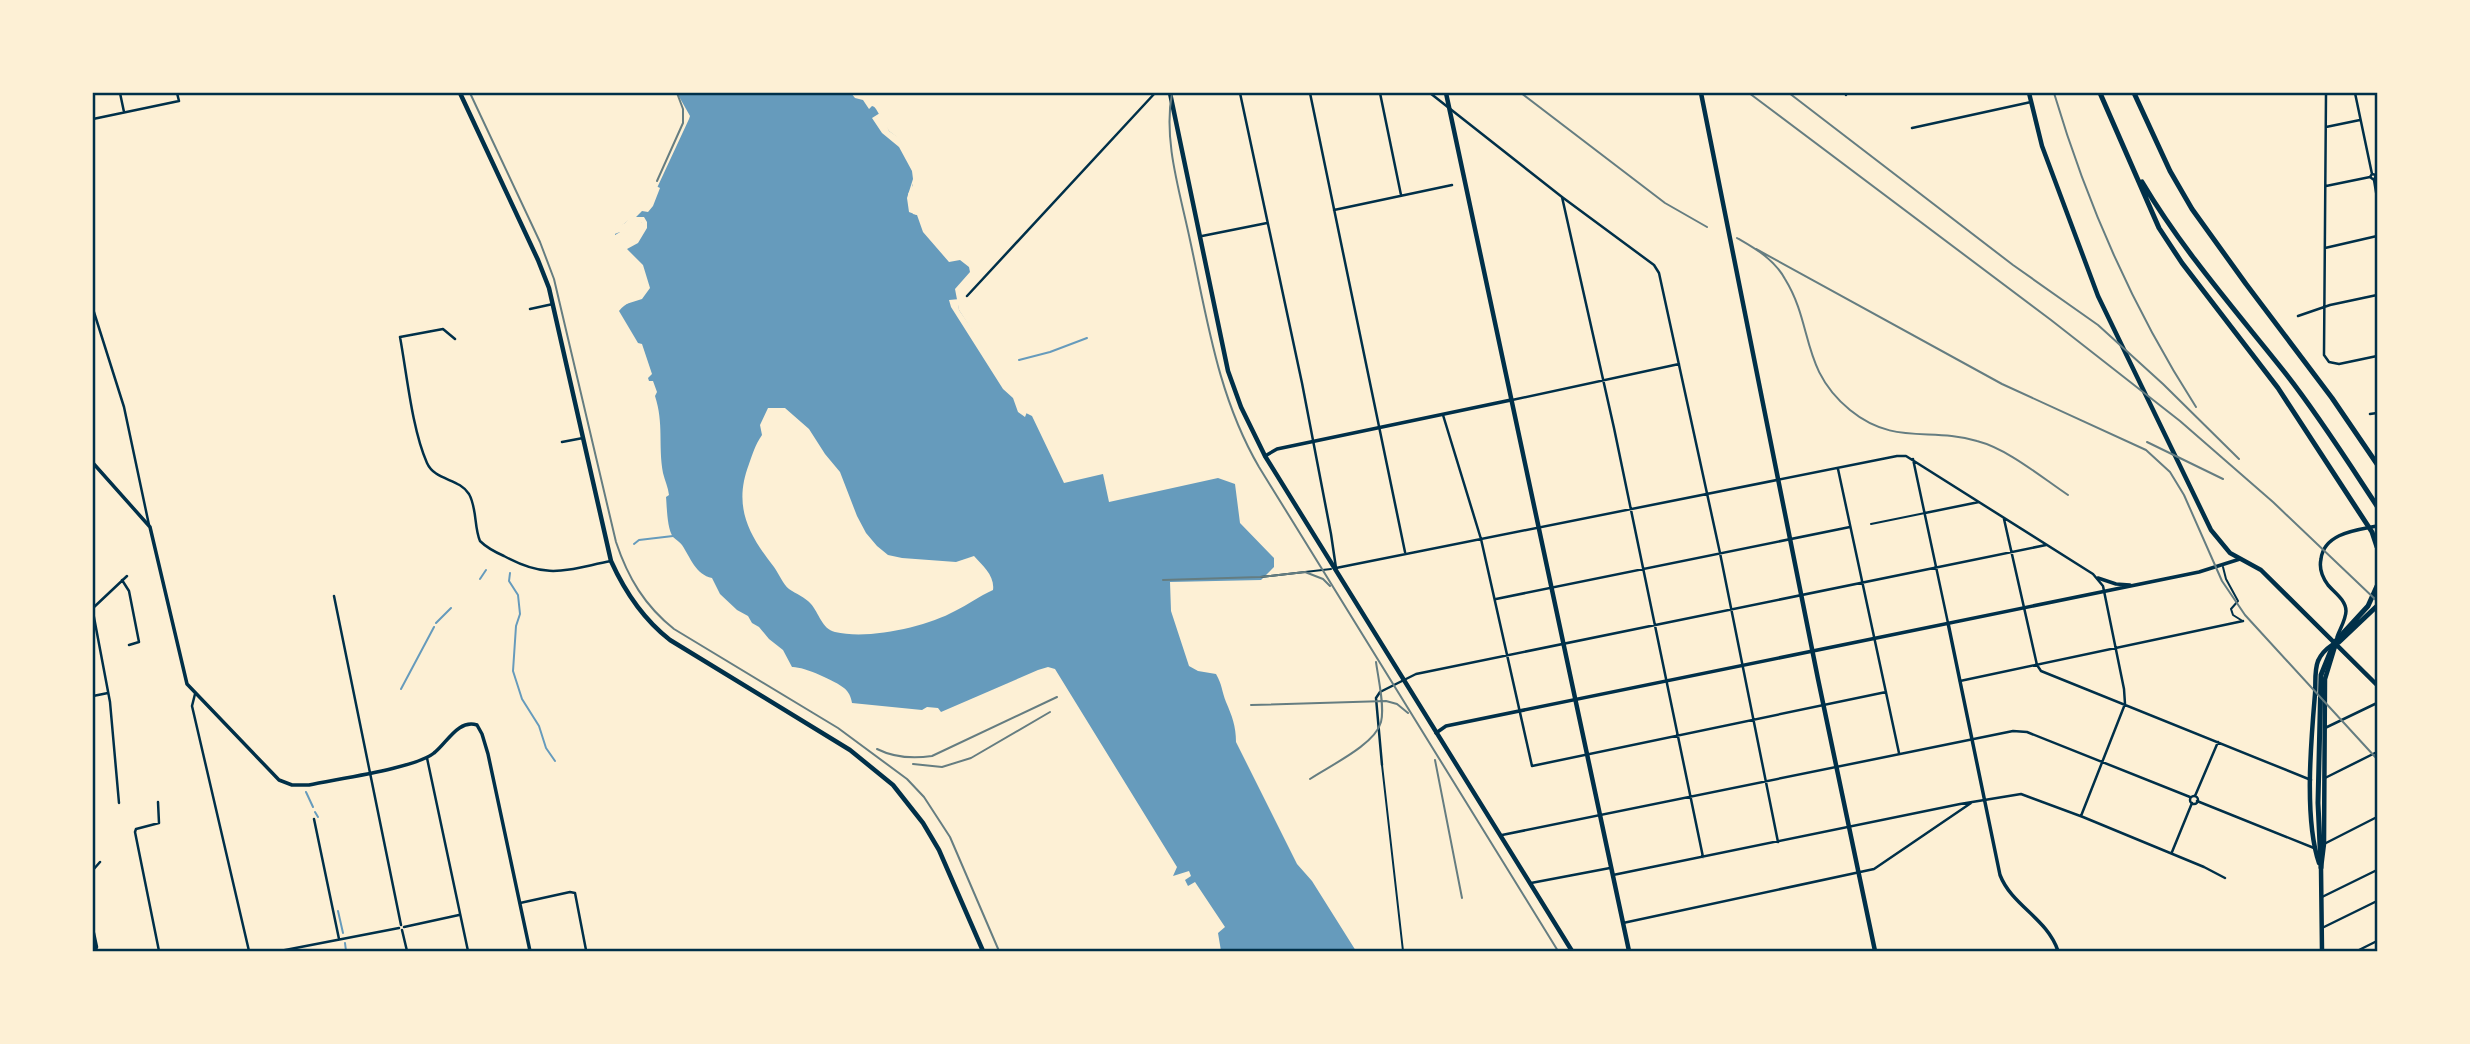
<svg xmlns="http://www.w3.org/2000/svg" width="2470" height="1044" font-family="'Alegreya Sans',sans-serif">
  <style>
    .water { fill: #669bbc; fill-rule: evenodd }
    .pier { fill: #fdf0d5 }
    .lines { fill: none; stroke-linecap: round; stroke-linejoin: round }
    .stream { stroke: #669bbc; stroke-width: 2 }
    .service { stroke: #003049; stroke-width: 2 }
    .minor { stroke: #003049; stroke-width: 2.5 }
    .tertiary { stroke: #003049; stroke-width: 3.5 }
    .secondary { stroke: #003049; stroke-width: 4.5 }
    .primary { stroke: #003049; stroke-width: 4.5 }
    .trunk { stroke: #003049; stroke-width: 4.5 }
    .motorway { stroke: #003049; stroke-width: 5 }
    .rail { stroke: #657d81; stroke-width: 2 }
    .neatline { fill: none; stroke: #003049; stroke-width: 2.5 }
  </style>
  <rect width="100%" height="100%" fill="#fdf0d5"/>
  <!-- water -->
  <path class="water" d="M677,93H856L866,97L876,109L889,131L897,137L913,172V185L908,194L913,214L917,215L923,232L949,262L960,260L969,267L970,272L955,289L959,310L1026,413L1032,416L1064,483L1103,474L1109,502L1218,478L1235,484L1240,523L1274,558V567L1261,580L1170,582L1171,611L1189,666L1198,671L1216,674C1222,684 1222,692 1226,702C1232,716 1236,726 1236,742L1297,864L1312,881L1356,951H1221L1218,933L1225,927L1195,882L1188,886L1185,880L1191,876L1189,871L1173,876L1177,867L1055,669L1048,667L1038,670L941,712L938,708L927,707L922,710L852,703C851,697 849,692 844,688C836,681 802,666 792,667L783,650L769,639L759,627L752,623L748,616L737,610L720,594L712,578C696,575 690,557 682,545C680,542 676,540 673,537C667,528 667,508 666,497L669,495C668,487 665,481 663,473C658,445 664,424 655,396L657,392L653,381H649L648,378L652,374L642,344L638,343L619,311C625,303 634,301 641,294C652,280 632,260 624,250L633,242L643,225L640,219L615,237V231L650,203L689,119L690,116ZM768,408H785L809,429L825,454L840,472L857,516L866,533L877,546L888,555L902,558L956,562L974,556C983,566 995,576 993,590C979,596 968,605 955,611C926,627 868,640 835,632C822,629 819,613 811,604C805,597 796,594 789,589C783,584 779,574 774,567C748,534 733,506 749,464C753,453 755,445 762,435L760,425Z"/>
  <!-- pier -->
  <path class="pier" d="M851,93L867,94L880,109L889,131L898,137L916,173L909,198H912V209L920,214L917,215L909,212L907,198L913,179L912,171L899,147L882,133L872,118L880,113L875,107L872,106L869,109L863,100L855,98Z
    M656,186L660,188L653,206L648,212L642,211L636,217H644L647,222V228L638,243L627,249L643,265L650,288L642,299L623,305L637,294L642,286L640,273L623,251L624,246L633,240L642,223L639,221L633,229L614,240L612,237L620,232L612,235V230L625,223L650,198Z
    M960,299L958,302L959,310L1017,393L1027,412L1025,417L1018,412L1013,398L1003,389L951,307L949,300Z"/>
  <g class="lines">
    <!-- stream -->
    <path class="stream" d="M1019,360L1050,352L1087,338
      M634,544L639,540L673,536
      M510,573L509,581L518,595L520,614L516,626L513,671L522,699L539,726L546,748L555,761
      M480,579L486,570
      M436,623L451,608
      M401,689L434,627
      M306,792L313,807
      M315,812L318,817
      M338,911L343,933
      M345,943L346,951"/>
    <!-- service -->
    <path class="service" d="M1871,524L1925,513
      M2223,567L2226,579L2238,601L2231,609L2233,615L2241,620
      M1261,577L1331,569
      M1382,765L1403,951"/>
    <!-- minor -->
    <path class="minor" d="M120,93L124,112
      M1240,93L1302,383L1331,534L1336,568L1897,456H1906L2093,574L2103,586L2124,689L2125,704L2081,816
      M1310,93L1405,552
      M1380,93L1401,195
      M1430,93L1562,197L1654,265L1659,273L1720,553L1778,842
      M1845,93L1846,95
      M2326,93L2324,355L2329,362L2339,364L2377,356
      M2355,93L2372,174
      M93,119L179,101L177,93
      M2326,127L2360,120
      M1912,128L2031,102
      M2372,174L2376,175L2374,180L2370,177Z
      M2374,180L2377,198
      M2326,186L2370,177
      M1562,197L1614,428L1703,857
      M1334,210L1452,185
      M1202,236L1267,223
      M2325,248L2377,236
      M967,296L1155,93
      M93,309L124,407L149,525
      M530,309L553,304
      M2298,316L2330,305L2377,295
      M455,339L443,329L400,337C407,375 412,429 427,463C435,481 459,478 469,494C477,508 474,527 480,541C487,548 495,552 504,556C548,580 565,570 611,561
      M1512,400L1679,364
      M2370,414L2377,413
      M1443,415L1481,539L1532,766L1886,692
      M562,442L583,438
      M1913,459L1948,623
      M1838,469L1899,753
      M1925,513L1979,502
      M2004,519L2037,665L2041,671L2311,780
      M122,580L129,591L139,642L129,645
      M334,596L401,925
      M1496,599L1850,527
      M93,608L127,576
      M93,612L110,702L119,803
      M1960,681L2243,621
      M195,694L192,706L249,951
      M93,696L108,693
      M2325,728L2377,703
      M427,758L468,951
      M1382,765L1376,698L1380,692L1416,674L2046,545
      M2325,778L2377,752
      M2190 800a4 4 0 1 1 8 0a4 4 0 1 1-8 0Z
      M2195,796L2218,742
      M2197,801L2314,848
      M158,802L159,823L136,829L135,832L159,951
      M314,819L339,939
      M1502,835L2013,731L2027,732L2190,797
      M2324,844L2377,817
      M2172,852L2192,803
      M93,870L100,862
      M1613,875L1960,804L2021,794L2083,817L2204,867L2225,878
      M1531,883L1610,868
      M2322,897L2377,870
      M520,903L570,892L575,893L586,950
      M1623,923L1874,869L1971,803
      M404,927L459,915
      M2322,928L2377,901
      M402,930L407,951
      M280,951L399,928
      M2357,951L2377,941"/>
    <!-- tertiary -->
    <path class="tertiary" d="M1265,456L1277,449L1511,400
      M93,463L150,527L187,684L279,780L292,785H309C336,779 416,768 434,753C447,743 458,719 477,725L482,734L488,754L530,951
      M2098,578L2116,584L2130,585
      M1948,623L2000,875C2012,906 2047,918 2058,951
      M2337,637C2340,629 2346,619 2346,611C2346,600 2334,592 2328,585C2322,577 2319,568 2321,559C2324,533 2357,530 2377,526
      M1436,733L1446,726L2199,572L2240,559"/>
    <!-- secondary -->
    <path class="secondary" d="M460,93L538,260L549,288L611,561C625,592 643,619 670,640L850,750L893,785L923,823L939,850L983,951
      M2029,93L2042,146L2098,296L2211,530L2230,553L2261,570L2377,685
      M2319,863C2304,819 2311,741 2315,694C2316,683 2314,671 2318,661C2321,654 2326,649 2332,645
      M93,933L96,947L94,951
      M2322,951L2321,868L2324,844L2325,679L2336,643"/>
    <!-- primary -->
    <path class="primary" d="M1446,93L1629,951
      M1701,93L1818,679L1875,951"/>
    <!-- trunk -->
    <path class="trunk" d="M1170,93L1228,371L1241,407L1265,456L1572,951"/>
    <!-- motorway -->
    <path class="motorway" d="M2100,93L2159,228L2182,263L2278,388L2372,532L2377,547
      M2134,93L2170,171L2192,209L2246,284L2332,398L2377,464
      M2142,182C2183,251 2236,311 2286,374C2319,416 2348,462 2377,506
      M2339,642L2377,606
      M2321,868L2318,803L2321,675L2334,643L2368,606L2377,586"/>
    <!-- rail -->
    <path class="rail" d="M470,93L540,242L554,279L616,542C628,578 645,606 674,629L838,728L907,779L924,797L950,837L999,951
      M1172,93C1163,141 1180,192 1190,240C1207,318 1218,397 1259,467L1558,951
      M1521,93L1665,203L1707,227
      M1749,93L2051,320L2180,421L2273,502L2377,601
      M1789,93L2013,265L2098,325L2163,384L2239,459
      M2054,93C2087,204 2133,309 2196,407
      M657,181L683,123V109L677,93
      M1737,238C1756,249 1774,259 1785,279C1814,326 1800,369 1850,410C1894,446 1930,427 1977,441C2008,449 2041,477 2068,495
      M1756,249L2002,384L2146,450L2170,472L2184,495L2222,581L2245,615L2377,759
      M2147,442L2223,479
      M1163,580L1260,577L1305,572L1323,579L1330,586
      M1251,705L1386,701L1397,704L1408,713
      M877,749C895,758 912,759 932,756L1057,697
      M1435,760L1462,898
      M913,764L942,767L971,758L1050,712
      M1310,779C1329,766 1375,745 1381,722C1385,707 1378,677 1376,662"/>
  </g>
  <!-- border -->
  <rect width="2470" height="1044" fill="none" stroke="#fdf0d5" stroke-width="189"/>
  <rect x="94" y="94" width="2282" height="856" class="neatline"/>
</svg>
